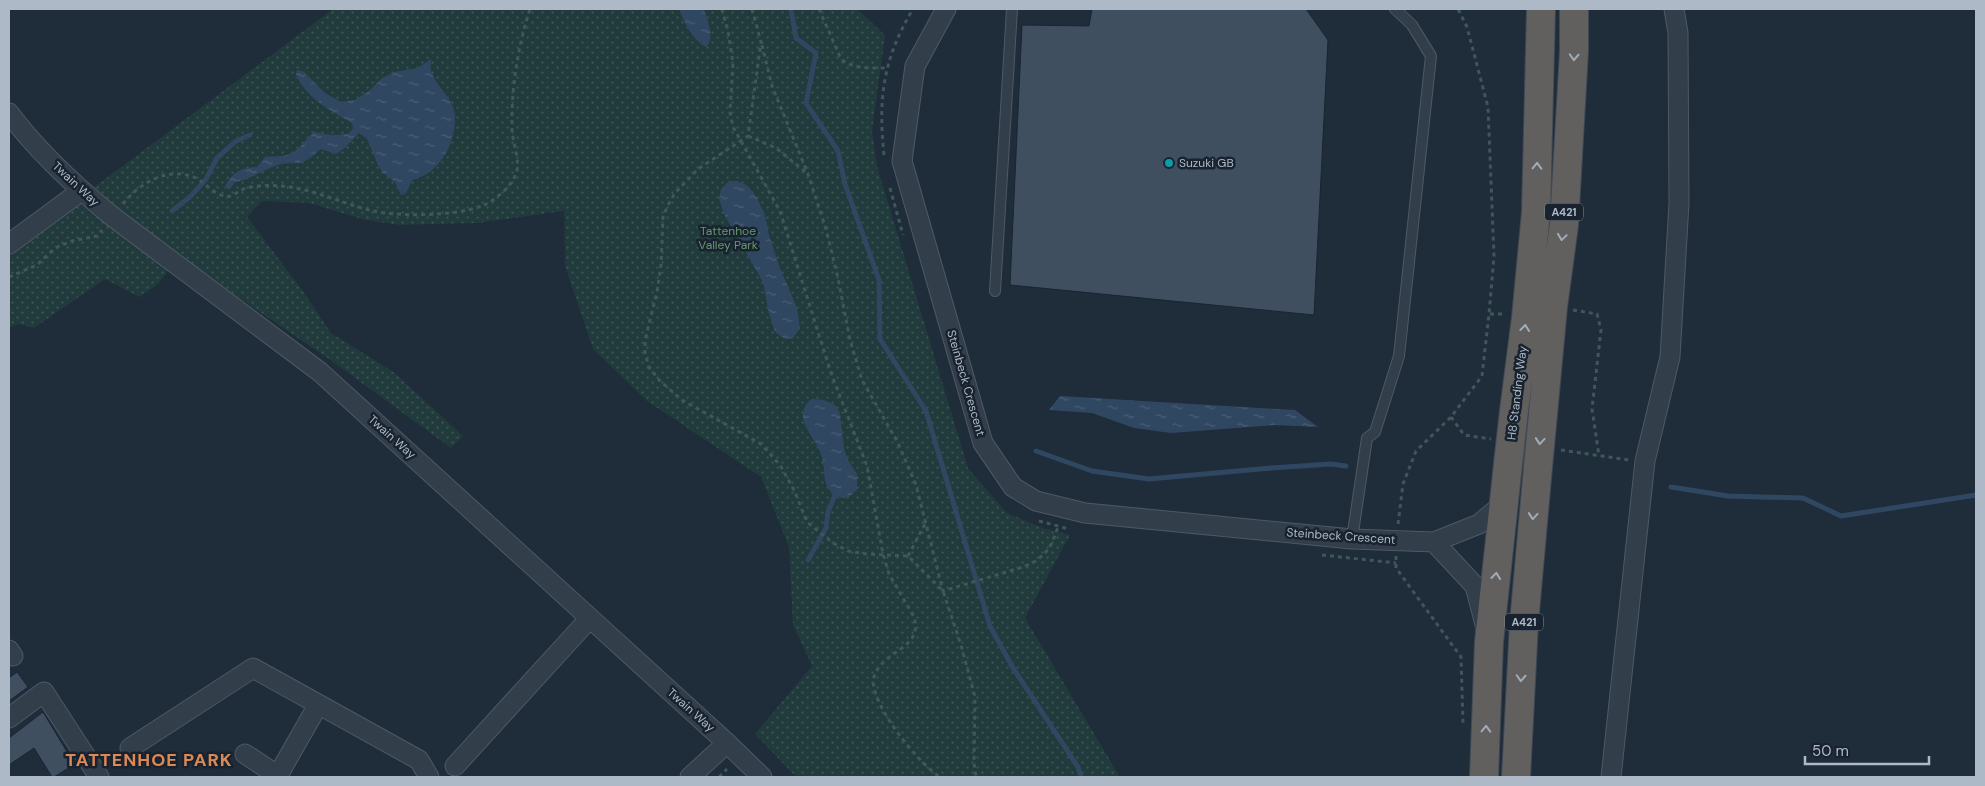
<svg xmlns="http://www.w3.org/2000/svg" width="1985" height="786" font-family="'DM Sans',sans-serif">
  <style>
    .grass { fill: url(#grass-dots) }
    .water { fill: url(#water-ripples) }
    .lines { fill: none; stroke-linecap: round; stroke-linejoin: round }
    .stream { stroke: #304761; stroke-width: 5 }
    .building { fill: #404f60; stroke: #1b2531 }
    .service-casing { stroke: #4e5965; stroke-width: 12 }
    .minor-casing { stroke: #4e5965; stroke-width: 21 }
    .trunk-casing { stroke: #3e4955; stroke-width: 30 }
    .path { stroke: #3f5759; stroke-width: 3; stroke-dasharray: 4 4; stroke-linecap: butt }
    .service { stroke: #333e4b; stroke-width: 10 }
    .minor { stroke: #333e4b; stroke-width: 19 }
    .trunk { stroke: #61605e; stroke-width: 28 }
    .trunk-bridge-casing { stroke: #3e4955; stroke-width: 30; stroke-linecap: butt }
    .trunk-bridge { stroke: #61605e; stroke-width: 28 }
    .oneway { stroke: #a2acb7 }
    .culture-dot { fill: #0f9aa8; stroke: #19232f; stroke-width: 2 }
    .labels { text-anchor: middle; stroke-width: 5; stroke-linejoin: round; paint-order: stroke }
    .shield { fill: #19232f; stroke: #818c99; stroke-width: 1 }
    .shield-label { font-size: 11px; font-weight: bold; fill: #aeb9c7 }
    .poi-label { font-size: 12px; fill: #aeb9c7; stroke: #19232f; text-anchor: start }
    .street-label { font-size: 12px; fill: #aeb9c7; stroke: #19232f }
    .park-label { font-size: 12px; fill: #63996d; stroke: #19232f }
    .district-label { font-size: 18px; font-weight: bold; letter-spacing: 1px; fill: #db8955; stroke: #19232f }
  </style>
  <defs>
    <pattern id="grass-dots" width="8" height="8" patternUnits="userSpaceOnUse" patternTransform="scale(1.25)"><rect width="8" height="8" fill="#213a3b"/><path d="M2 2h.1M6 6h.1" fill="none" stroke="#3f5456" stroke-width="1.8" stroke-linecap="round"/></pattern>
    <pattern id="water-ripples" width="26" height="14" patternUnits="userSpaceOnUse" patternTransform="scale(1.25)"><rect width="26" height="14" fill="#304761"/><path d="M2 4q2-2 4 0t4 0M15 11q2-2 4 0t4 0" fill="none" stroke="#4b5f76"/></pattern>
  </defs>
  <rect width="100%" height="100%" fill="#1f2c3a"/>
  <!-- grass -->
  <path class="grass" d="M333,9H857L885,35L872,131L877,166L968,468L1007,513L1043,528L1070,535L1025,618L1120,777H796L755,734L812,666L793,625L789,547L761,477L647,401L593,349L565,266L564,211L478,223L400,225L365,220L309,203L262,201L247,217L300,287L331,333L395,373L463,436L451,448L329,359L179,257L158,284L139,297L105,279L34,328L18,324L9,328V250L48,228L85,194Z"/>
  <!-- water -->
  <path class="water" d="M679,9H704C707,21 716,37 706,47C691,38 685,24 679,9Z
    M431,59C431,63 430,68 431,71C435,84 448,94 453,107C456,114 455,123 454,130C450,153 436,174 412,180L406,193L401,195L395,182L383,173L378,165L367,139L359,133L346,147L336,154L321,149C315,154 306,163 298,163C290,163 282,163 275,166C261,171 250,180 235,182L230,189L224,188C233,172 239,168 257,167L265,157C273,156 283,157 290,154C299,150 306,139 314,132L332,135L348,134L353,128L352,123C331,111 307,99 296,75L297,70L304,72L325,93L341,102L355,100L370,90L382,78L394,72L418,68Z
    M729,181H737L748,186L757,198L765,215L769,235L780,268L797,308L800,328L793,338L785,339L775,332L769,314L763,282L724,214L719,199L721,189Z
    M1060,396L1295,410L1318,427L1275,425L1171,433L1134,428L1092,413L1049,410Z
    M812,399L824,400L835,405L840,413L844,449L848,460L857,474V490L848,498C841,498 836,497 831,492C823,484 825,472 823,462C821,446 807,434 803,419C802,411 806,402 812,399Z"/>
  <g class="lines">
    <!-- stream -->
    <path class="stream" d="M791,9L796,38L816,53L806,103L838,151L845,184L879,280L880,339L926,411L990,626L1013,668L1078,767L1081,777
      M172,211L191,196L206,179L217,158L236,141L250,135
      M1036,451L1092,471L1149,479L1271,468L1331,464L1346,466
      M1671,487L1728,496L1803,498L1841,516L1976,495
      M808,560L826,528L828,512L835,495"/>
  </g>
  <!-- building -->
  <path class="building" d="M1092,9H1306L1328,40L1314,315L1010,285L1022,25L1089,26Z
    M17,672L28,687L9,701V678Z
    M43,712L72,760L69,761L72,766L54,777H52L34,748L9,765V738Z"/>
  <g class="lines">
    <defs>
      <path id="service" d="M995,291L1012,9
        M1352,539L1367,438L1375,432L1399,356L1431,56L1412,25L1395,9"/>
      <path id="minor" d="M946,9L915,66L902,161L983,443L1013,487L1036,501L1085,513L1352,539L1434,542L1479,524L1503,504
        M9,113C38,152 75,186 113,217L320,372L727,743L762,777
        M9,244L81,191
        M1434,542L1475,586L1486,628
        M9,650L13,656
        M9,718L44,692L99,777
        M130,748L253,668L419,760L429,777
        M245,754L277,775
        M455,766L590,618
        M277,777L318,705
        M690,777L727,743
        M1611,777L1645,461L1670,357L1679,203L1678,33L1674,9"/>
      <path id="trunk" d="M1514,411L1526,318L1536,212L1541,9
        M1543,414L1553,307L1564,225L1574,51V9
        M1484,777L1489,642L1508,464
        M1516,777L1524,623L1538,467"/>
    </defs>
    <!-- service casing -->
    <use href="#service" class="service-casing"/>
    <!-- minor casing -->
    <use href="#minor" class="minor-casing"/>
    <!-- trunk casing -->
    <use href="#trunk" class="trunk-casing"/>
    <!-- path -->
    <path class="path" d="M722,9L728,31L733,63L730,112L733,127L780,211L831,373L867,466L883,554L889,574L914,617C924,649 882,650 874,677C867,701 920,765 940,777
      M752,9L761,42L748,136L698,169L675,193L668,205L663,217L661,265L657,292L645,340V353L649,367L660,381L682,400L761,444L780,465L794,490L807,522L833,543L848,551L866,554L908,556L943,591L961,645L975,697L974,763L976,777
      M819,9L841,59C852,69 872,68 886,68
      M762,45L772,86L808,174L826,229L838,278L850,340L862,380L898,443L916,485L943,591L1023,567L1036,561L1046,552L1052,543L1058,527
      M748,136L776,148L808,174
      M884,155C878,98 883,59 913,9
      M890,188L903,235
      M123,204C140,182 169,166 196,178C205,183 214,194 224,196C231,198 236,193 241,190C253,185 270,185 282,186C314,189 343,204 373,211C401,217 455,216 482,206C494,201 510,188 515,176C522,162 512,143 512,128C511,89 518,46 530,9
      M9,277L37,265L55,248L72,241L97,236L102,230
      M1573,310L1597,314L1601,330L1592,409L1599,456
      M1490,314H1506
      M1451,417L1464,435L1491,439
      M1561,450L1629,460
      M1039,521L1069,529
      M1398,524L1403,484L1416,451L1451,417L1482,376L1489,314L1494,256L1488,107L1467,27L1458,9
      M1322,555L1396,563
      M908,556L926,522
      M1396,556V568L1461,657L1463,723
      M719,777L727,769"/>
    <!-- service -->
    <use href="#service" class="service"/>
    <!-- minor -->
    <use href="#minor" class="minor"/>
    <!-- trunk -->
    <use href="#trunk" class="trunk"/>
    <defs>
      <path id="trunk-bridge" d="M1508,464L1514,411
        M1538,467L1543,414"/>
    </defs>
    <!-- trunk-bridge casing -->
    <use href="#trunk-bridge" class="trunk-bridge-casing"/>
    <!-- trunk-bridge -->
    <use href="#trunk-bridge" class="trunk-bridge"/>
  </g>
  <!-- one-way arrows -->
  <defs><path id="oneway-chevron" d="M-2-3.5L2.5 0L-2 3.5" fill="none" stroke-width="1.6" stroke-linecap="round" stroke-linejoin="round" transform="scale(1.25)"/></defs>
  <g class="oneway">
    <use href="#oneway-chevron" transform="translate(1574 57) rotate(93)"/>
    <use href="#oneway-chevron" transform="translate(1537 166) rotate(-89)"/>
    <use href="#oneway-chevron" transform="translate(1562 237) rotate(98)"/>
    <use href="#oneway-chevron" transform="translate(1525 328) rotate(-83)"/>
    <use href="#oneway-chevron" transform="translate(1540 441) rotate(95)"/>
    <use href="#oneway-chevron" transform="translate(1533 516) rotate(95)"/>
    <use href="#oneway-chevron" transform="translate(1496 576) rotate(-84)"/>
    <use href="#oneway-chevron" transform="translate(1521 678) rotate(93)"/>
    <use href="#oneway-chevron" transform="translate(1486 729) rotate(-88)"/>
  </g>
  <!-- markers -->
  <circle class="culture-dot" cx="1169" cy="163" r="5"/>
  <g class="labels">
    <!-- shield labels -->
    <g class="shield">
      <rect x="1545" y="203.5" width="38" height="17" rx="4"/>
      <rect x="1505" y="613.5" width="38" height="17" rx="4"/>
    </g>
    <g class="shield-label">
      <text x="1564" y="216">A421</text>
      <text x="1524" y="626">A421</text>
    </g>
    <!-- poi labels -->
    <g class="poi-label">
      <text x="1179" y="167">Suzuki GB</text>
    </g>
    <!-- street labels -->
    <g class="street-label">
      <text transform="translate(76 184) rotate(43)" y="4">Twain Way</text>
      <text transform="translate(966 383) rotate(74)" y="4">Steinbeck Crescent</text>
      <text transform="translate(1517 393) rotate(-83)" y="4">H8 Standing Way</text>
      <text transform="translate(392 437) rotate(42)" y="4">Twain Way</text>
      <text transform="translate(1341 536) rotate(4)" y="4">Steinbeck Crescent</text>
      <text transform="translate(691 710) rotate(42)" y="4">Twain Way</text>
    </g>
    <!-- park labels -->
    <g class="park-label">
      <text x="728" y="235">Tattenhoe<tspan x="728" dy="14">Valley Park</tspan></text>
    </g>
    <!-- district labels -->
    <g class="district-label">
      <text x="149" y="766">TATTENHOE PARK</text>
    </g>
  </g>
  <!-- border -->
  <rect width="1985" height="786" fill="none" stroke="#aeb9c7" stroke-width="20"/>
  <!-- scale -->
  <path d="M1805 756v8h124v-8" fill="none" stroke="#aeb9c7" stroke-width="2.5"/>
  <text x="1812" y="756" font-size="15" fill="#aeb9c7" stroke="#19232f" stroke-width="4" paint-order="stroke">50 m</text>
</svg>
